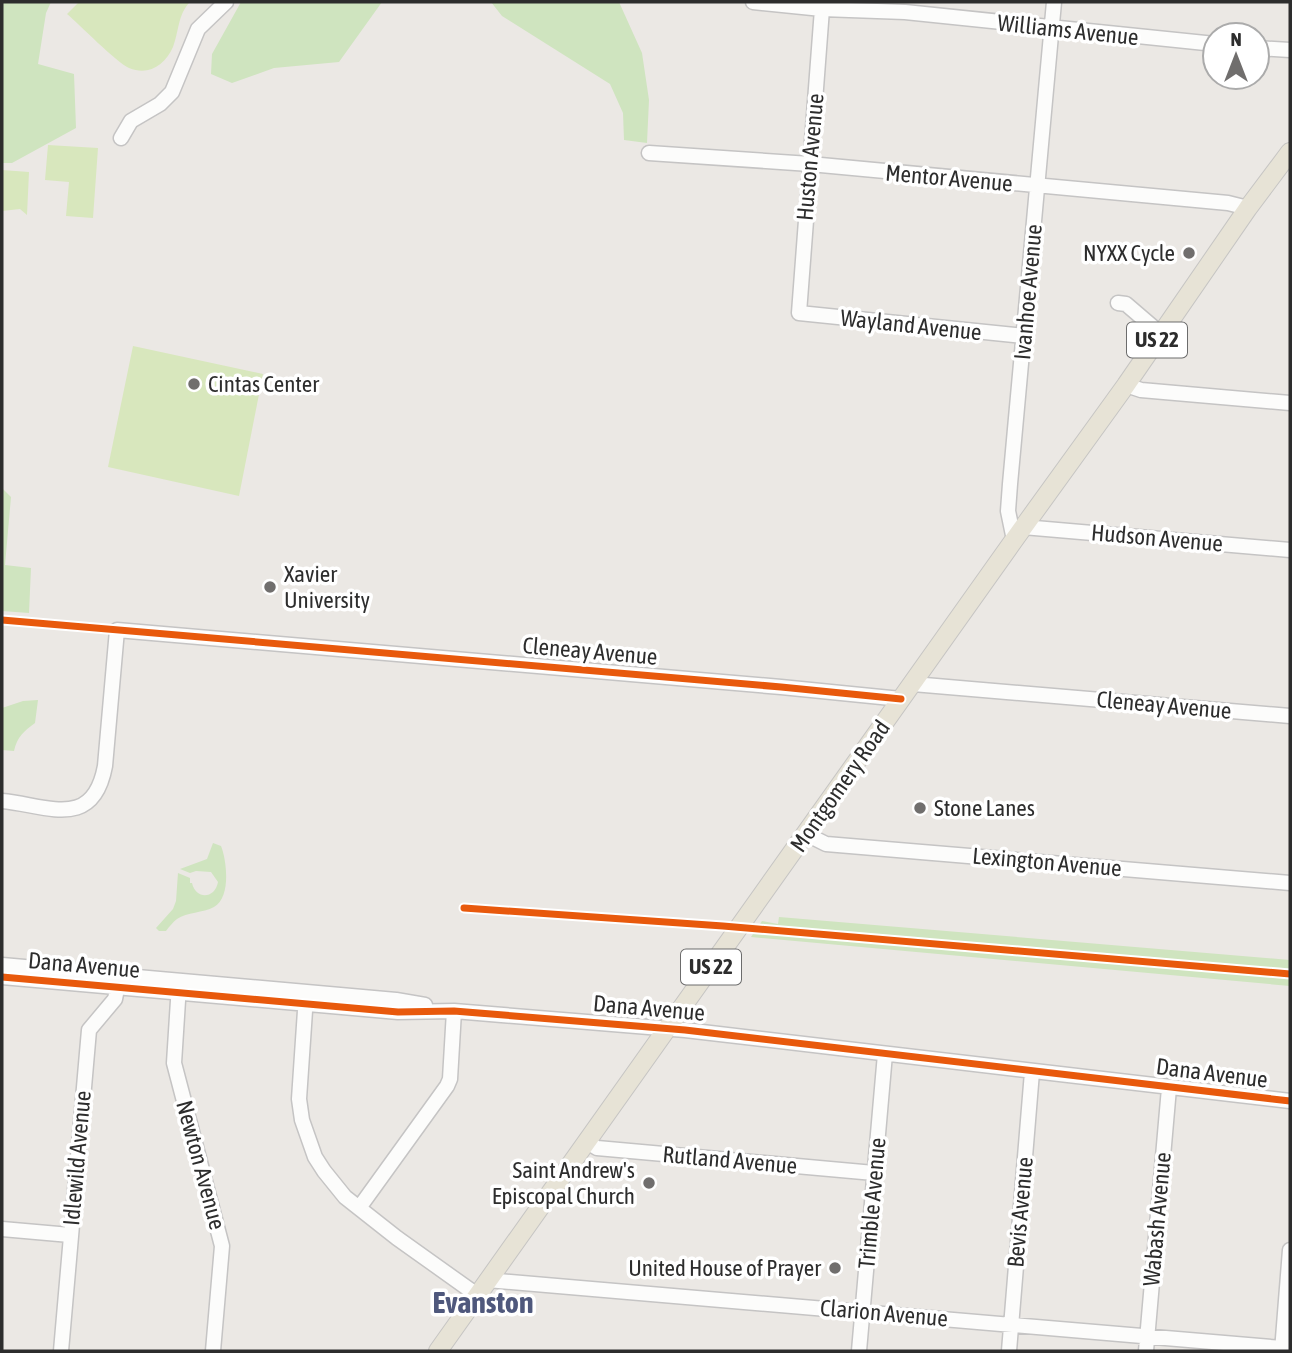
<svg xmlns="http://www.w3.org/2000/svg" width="1292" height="1353" font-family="'Asap Condensed',sans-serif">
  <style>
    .green { fill: #cfe4bf }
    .pitch { fill: #d8e7bd }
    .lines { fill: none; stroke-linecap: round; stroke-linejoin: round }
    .minor-casing { stroke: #c5c4c4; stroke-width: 17 }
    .major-casing { stroke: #c6c5c3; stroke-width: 20 }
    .minor { stroke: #fcfcfb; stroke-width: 14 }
    .major { stroke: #e7e3d6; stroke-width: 18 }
    .cycleway-casing { stroke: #fff; stroke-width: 11 }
    .cycleway { stroke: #e8590c; stroke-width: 7 }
    .poi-dot { fill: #706e6d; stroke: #fff; stroke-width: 2.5 }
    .labels { text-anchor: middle; stroke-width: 7; stroke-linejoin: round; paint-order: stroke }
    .shield { fill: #fff; stroke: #6c6c6c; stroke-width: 2 }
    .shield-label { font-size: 21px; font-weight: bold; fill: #2d2d2d }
    .street-label { font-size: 23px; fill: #2d2d2d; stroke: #fff }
    .poi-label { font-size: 23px; fill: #2d2d2d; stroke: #fff; text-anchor: end }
    .district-label { font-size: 30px; font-weight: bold; fill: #4f587c; stroke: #fff }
  </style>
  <rect width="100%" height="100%" fill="#ebe8e4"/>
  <!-- green -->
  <path class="green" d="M2,2H51L46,13L38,64L74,74L76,128L12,163H2Z
    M241,2H382L339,62L274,68L232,83L211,74L212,54Z
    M491,2H619L642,53L649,100L647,143L624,140L623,113L610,84L502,16Z
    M2,488L11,497L5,565L31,568L29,613L2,611Z
    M38,700L35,723C24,731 17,737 14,751L2,750V708L23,701Z
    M213,843L221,846C227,861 231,898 214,907C203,913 187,912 177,919C173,922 169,927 166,931H159L156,928L173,909L176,901L178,873L190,878V883H192C196,900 215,899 218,882L211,872L196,871L190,873L180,869L207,859Z
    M779,917L1290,960V986L751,937L762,921L778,924Z"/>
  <!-- pitch -->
  <path class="pitch" d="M79,2H190C178,14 179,31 173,47C165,65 149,76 129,68C116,62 80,25 67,14Z
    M48,145L98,148L93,218L66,216L69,182L45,180Z
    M2,170L29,172L27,215L20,209L2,211Z
    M133,346L263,374L239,496L108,467Z"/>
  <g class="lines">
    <defs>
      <path id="minor" d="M753,2L822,9L905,12L1215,44
        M821,2L822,9L799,313L1024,336
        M1257,48L1290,50
        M121,138L131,121L160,104L172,92L198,29L226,2
        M649,153L810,164L1228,203L1248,208
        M1118,303L1126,304L1161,334
        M1126,385L1141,390L1290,403
        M1023,527L1290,550
        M1014,540L1008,511L1010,484L1054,2
        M913,684L1290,716
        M2,801C47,805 93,831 105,766L117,630L781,687L901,699
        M806,834L826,844L1290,883
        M2,965L396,1000L425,1005
        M2,977L398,1012L454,1011L685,1030L1290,1101
        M179,985L174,1063L222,1246L213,1351
        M306,996L299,1099L302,1120L315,1157L324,1171L345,1197L397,1238L477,1295
        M587,1142L597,1148L874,1173
        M359,1208L447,1086L450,1079L454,1011
        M2,1229L70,1235
        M487,1280L1282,1348
        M61,1351L89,1030L115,999L119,979
        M859,1351L885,1054
        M1009,1351L1032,1072
        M1146,1351L1169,1088
        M1282,1351L1290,1250"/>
      <path id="major" d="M438,1351L1014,540L1126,385L1248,208L1290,152"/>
    </defs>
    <!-- minor casing -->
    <use href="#minor" class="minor-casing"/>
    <!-- major casing -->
    <use href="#major" class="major-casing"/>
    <!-- minor -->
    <use href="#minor" class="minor"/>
    <!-- major -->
    <use href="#major" class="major"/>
    <defs>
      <path id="cycleway" d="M2,620L781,687L901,699
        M464,908L723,926L1290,974
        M2,977L398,1012L454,1011L685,1030L1290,1101"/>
    </defs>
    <!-- cycleway casing -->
    <use href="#cycleway" class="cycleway-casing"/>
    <!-- cycleway -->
    <use href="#cycleway" class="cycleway"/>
  </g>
  <!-- markers -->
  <g class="poi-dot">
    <circle cx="1189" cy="253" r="7"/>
    <circle cx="194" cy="384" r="7"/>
    <circle cx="270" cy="587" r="7"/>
    <circle cx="920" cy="808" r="7"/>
    <circle cx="649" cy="1183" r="7"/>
    <circle cx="835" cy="1268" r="7"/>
  </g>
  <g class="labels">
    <!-- shield labels -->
    <g class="shield">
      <rect x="1127" y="322.5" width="60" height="35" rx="5"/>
      <rect x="681" y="949.5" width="60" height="35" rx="5"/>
    </g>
    <g class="shield-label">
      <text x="1157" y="347">US 22</text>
      <text x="711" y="974">US 22</text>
    </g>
    <!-- street labels -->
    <g class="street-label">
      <text transform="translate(1068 30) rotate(6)" y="8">Williams Avenue</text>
      <text transform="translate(810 157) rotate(-85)" y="8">Huston Avenue</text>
      <text transform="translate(949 178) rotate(5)" y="8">Mentor Avenue</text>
      <text transform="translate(1028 292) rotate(-85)" y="8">Ivanhoe Avenue</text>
      <text transform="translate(911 325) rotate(6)" y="8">Wayland Avenue</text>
      <text transform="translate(1157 538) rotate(5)" y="8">Hudson Avenue</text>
      <text transform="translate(590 651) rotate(5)" y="8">Cleneay Avenue</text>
      <text transform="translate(1164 705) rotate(5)" y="8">Cleneay Avenue</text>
      <text transform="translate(840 786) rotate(-55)" y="8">Montgomery Road</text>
      <text transform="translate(1047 862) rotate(5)" y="8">Lexington Avenue</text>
      <text transform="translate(84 965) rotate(5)" y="8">Dana Avenue</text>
      <text transform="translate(649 1008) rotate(5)" y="8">Dana Avenue</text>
      <text transform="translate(1212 1073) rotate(7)" y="8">Dana Avenue</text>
      <text transform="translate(77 1158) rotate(-85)" y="8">Idlewild Avenue</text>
      <text transform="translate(730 1160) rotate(5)" y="8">Rutland Avenue</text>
      <text transform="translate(201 1165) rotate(75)" y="8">Newton Avenue</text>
      <text transform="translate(872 1203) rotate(-85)" y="8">Trimble Avenue</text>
      <text transform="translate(1020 1212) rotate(-85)" y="8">Bevis Avenue</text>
      <text transform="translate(1157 1219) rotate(-85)" y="8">Wabash Avenue</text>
      <text transform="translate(884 1313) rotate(5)" y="8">Clarion Avenue</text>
    </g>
    <!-- poi labels -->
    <g class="poi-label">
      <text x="1175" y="261">NYXX Cycle</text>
      <text x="208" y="392" text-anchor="start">Cintas Center</text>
      <text x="284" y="582" text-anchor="start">Xavier<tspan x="284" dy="26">University</tspan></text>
      <text x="934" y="816" text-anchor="start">Stone Lanes</text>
      <text x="635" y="1178">Saint Andrew's<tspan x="635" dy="26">Episcopal Church</tspan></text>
      <text x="821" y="1276">United House of Prayer</text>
    </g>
    <!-- district labels -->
    <g class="district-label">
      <text x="483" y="1313">Evanston</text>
    </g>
  </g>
  <!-- border -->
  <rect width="1292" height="1353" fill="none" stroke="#2d2d2d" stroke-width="7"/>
  <!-- north arrow -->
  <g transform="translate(1236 56)"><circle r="33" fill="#ffffff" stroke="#ababab" stroke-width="2"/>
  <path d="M0-5L12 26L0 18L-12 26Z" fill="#706e6d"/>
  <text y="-10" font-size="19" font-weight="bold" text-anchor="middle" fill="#2d2d2d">N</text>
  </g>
</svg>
